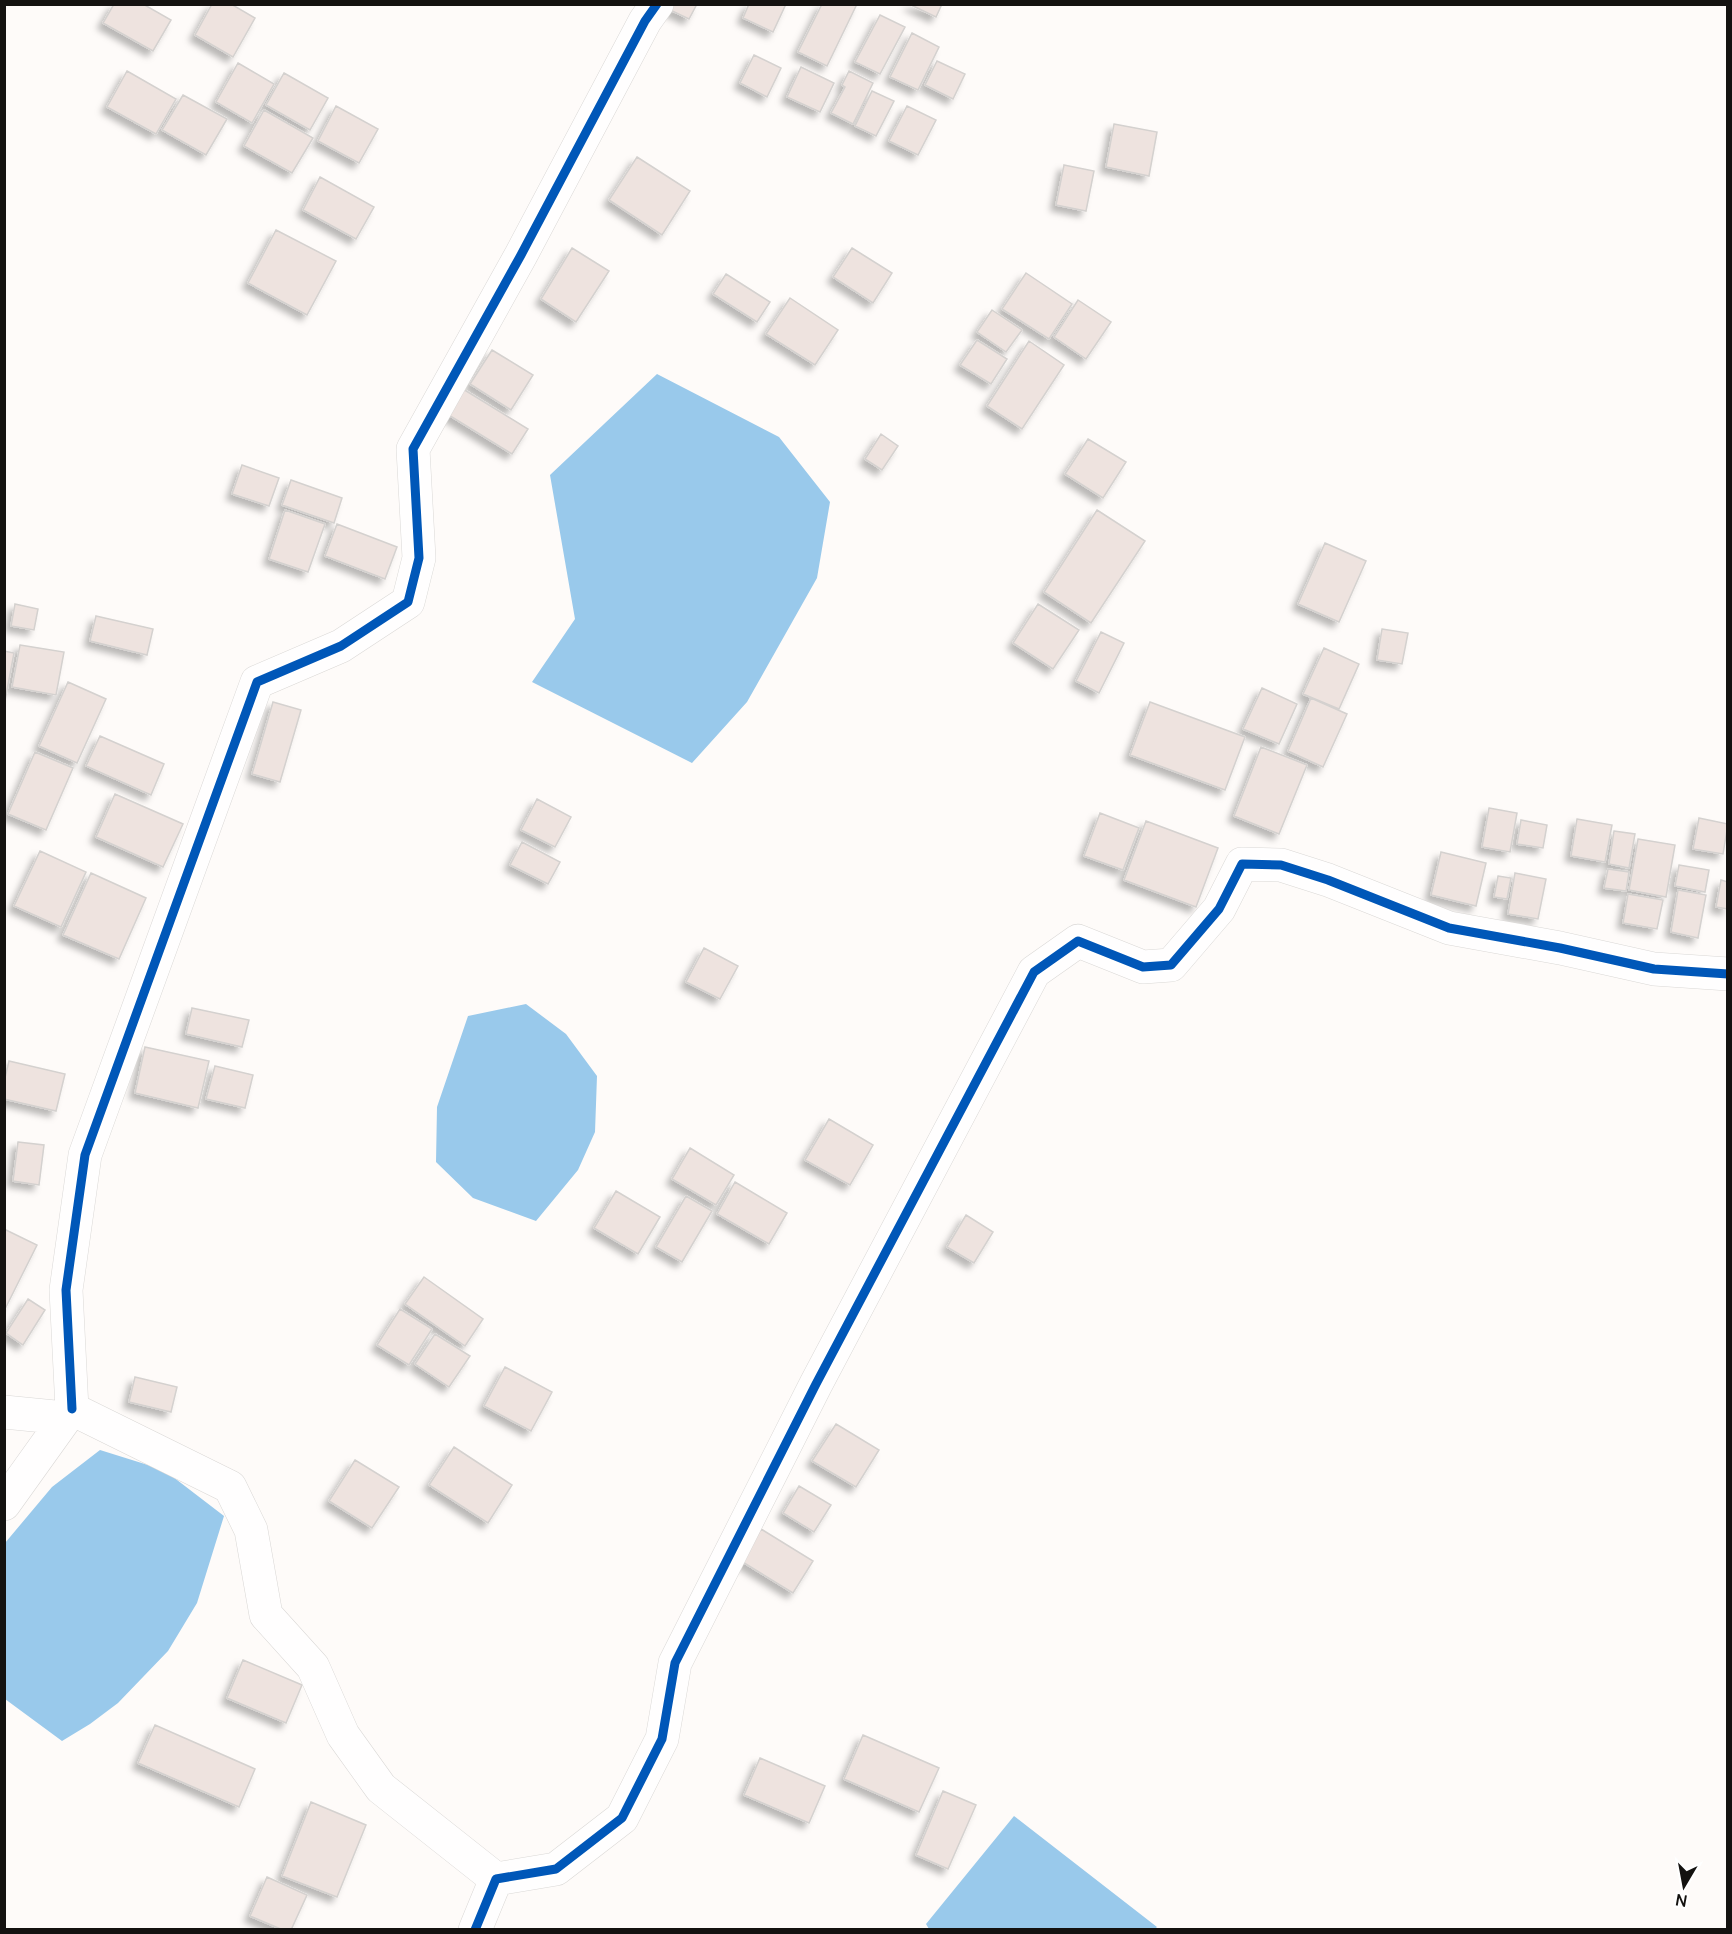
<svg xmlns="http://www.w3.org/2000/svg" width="1732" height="1934" font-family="Manrope,sans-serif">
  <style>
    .water { fill: #99c9eb }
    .building { fill: #eee3df; stroke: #d4d1cf; stroke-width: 1.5; filter: url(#shadow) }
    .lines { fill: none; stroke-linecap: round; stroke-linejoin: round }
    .minor-casing { stroke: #dad8d6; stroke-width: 34 }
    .minor { stroke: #fffefe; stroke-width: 33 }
    .cycleway-casing { stroke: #fff; stroke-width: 13 }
    .cycleway { stroke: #0057b8; stroke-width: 9 }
  </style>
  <defs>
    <filter id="shadow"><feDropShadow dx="-5.5" dy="5.5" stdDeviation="3" flood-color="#0004"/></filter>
  </defs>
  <rect width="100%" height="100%" fill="#fefbf9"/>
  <!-- water -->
  <path class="water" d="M657,374L779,437L830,502L817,578L747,702L692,763L532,682L575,619L550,475Z
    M526,1004L566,1034L597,1076L595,1132L578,1170L536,1221L473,1198L436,1162L437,1107L468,1016Z
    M100,1450L164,1470L224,1516L197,1603L168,1651L118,1703L90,1724L62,1741L5,1699V1543L52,1487Z
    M1014,1816L1157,1927L1155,1929H929L926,1924Z"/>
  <!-- building -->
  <path class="building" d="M114,4H143L171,20L153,51L103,23Z
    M212,4H231L255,18L233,57L195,35Z
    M668,4H697L689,19L666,8Z
    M749,4H786L773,32L743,18Z
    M822,4H857L827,66L798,52Z
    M909,4H942L936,17Z
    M880,15L905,27L880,74L855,62Z
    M912,33L939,47L918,90L890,77Z
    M754,55L781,68L767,97L740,83Z
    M937,61L965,74L953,99L925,85Z
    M238,63L274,84L252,123L216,102Z
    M801,67L834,83L820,112L787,97Z
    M127,71L176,99L156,134L107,107Z
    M849,71L873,83L853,124L831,113L845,87L842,85Z
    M284,73L328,98L310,130L266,105Z
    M872,91L894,101L876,136L855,126Z
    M183,95L227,119L206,155L162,130Z
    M336,106L378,129L359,163L318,141Z
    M907,106L936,120L918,155L889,141Z
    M264,110L313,138L292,173L244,146Z
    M1114,124L1157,132L1149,176L1106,167Z
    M637,157L690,191L662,235L609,200Z
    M1064,165L1094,171L1086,211L1056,205Z
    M320,177L374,207L356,239L303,210Z
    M276,230L336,261L307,315L248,283Z
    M572,248L609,271L576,322L541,299Z
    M852,248L892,273L873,303L833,277Z
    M1026,273L1072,304L1049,339L1002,309Z
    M726,274L770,302L757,322L713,294Z
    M790,298L838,330L815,365L766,334Z
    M1078,300L1111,322L1086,359L1054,337Z
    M992,310L1022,330L1006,352L977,332Z
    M977,340L1007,359L991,384L960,365Z
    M1029,341L1064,365L1022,429L987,406Z
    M492,350L533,375L511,410L470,384Z
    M463,389L528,429L512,454L447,414Z
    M881,434L898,446L882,470L865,459Z
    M1088,439L1126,462L1103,498L1065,474Z
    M242,465L279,478L269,506L232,494Z
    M291,480L342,498L334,523L282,505Z
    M285,510L325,524L308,572L269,559Z
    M1097,510L1145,541L1091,623L1044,592Z
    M337,524L397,547L385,579L325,556Z
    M1325,543L1366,561L1339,622L1298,604Z
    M15,604L38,609L34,630L11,626Z
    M1038,604L1079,630L1053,669L1013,643Z
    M96,616L153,629L147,655L90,641Z
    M1382,629L1408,633L1402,664L1377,660Z
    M1101,632L1124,643L1099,693L1076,681Z
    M20,645L64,652L56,695L12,687Z
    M1324,648L1359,664L1339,709L1303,694Z
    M4,651L14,653L4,706Z
    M68,682L106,699L77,763L39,746Z
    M1262,688L1297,704L1279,744L1243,729Z
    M1311,698L1347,714L1323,767L1288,751Z
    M273,702L301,710L280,782L252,774Z
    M1150,702L1245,737L1225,790L1130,755Z
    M100,736L164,764L151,795L86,766Z
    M1261,747L1307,765L1279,834L1234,816Z
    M35,752L73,768L46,830L8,814Z
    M115,794L183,824L163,867L96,837Z
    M537,799L571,817L555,847L521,830Z
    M1489,808L1517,813L1510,852L1482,847Z
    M1100,813L1139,828L1123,870L1084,856Z
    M1699,818L1728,824L1723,854L1693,849Z
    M1577,819L1612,825L1605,862L1571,856Z
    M1521,820L1547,825L1543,848L1517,844Z
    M1146,821L1218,848L1196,907L1124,880Z
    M1614,831L1635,834L1629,868L1609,864Z
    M1638,839L1675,845L1666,897L1629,890Z
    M522,842L560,862L548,884L510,865Z
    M40,851L86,872L61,927L14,906Z
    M1441,852L1486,863L1476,906L1431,895Z
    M1679,865L1709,870L1705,892L1675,886Z
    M1608,869L1629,872L1626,891L1604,888Z
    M91,873L146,898L119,959L63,935Z
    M1515,873L1546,879L1538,919L1508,914Z
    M1498,876L1511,878L1507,899L1494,897Z
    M1721,880L1728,882V909L1716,907Z
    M1678,890L1706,895L1698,938L1671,932Z
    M1628,894L1663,900L1657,929L1623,923Z
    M704,948L738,966L720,999L686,982Z
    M192,1008L249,1020L242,1047L186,1034Z
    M145,1047L209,1061L198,1108L135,1093Z
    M9,1061L65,1074L56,1111L4,1099V1082Z
    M215,1066L253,1075L245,1108L206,1099Z
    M829,1119L873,1145L850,1185L805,1160Z
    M18,1142L44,1145L39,1185L13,1181Z
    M690,1148L734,1175L716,1205L672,1179Z
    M735,1182L787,1213L769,1244L717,1214Z
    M616,1191L660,1217L638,1254L594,1228Z
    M686,1196L712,1211L682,1262L656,1247Z
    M966,1215L993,1232L974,1263L947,1247Z
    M4,1229L37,1245L4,1311Z
    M424,1277L483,1319L465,1346L405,1304Z
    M28,1299L45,1310L23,1345L6,1333Z
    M400,1309L432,1329L409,1365L377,1345Z
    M435,1334L470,1356L449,1387L415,1364Z
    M505,1367L552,1392L531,1431L484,1406Z
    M135,1377L177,1387L171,1412L129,1402Z
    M836,1424L879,1450L856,1487L812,1461Z
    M454,1447L512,1485L488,1523L429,1485Z
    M355,1460L399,1487L372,1528L329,1501Z
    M799,1486L831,1505L814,1532L783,1513Z
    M761,1529L813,1561L793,1593L741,1561Z
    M243,1660L302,1685L286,1723L227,1698Z
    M155,1725L255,1769L239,1807L138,1763Z
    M863,1735L939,1768L919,1812L844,1779Z
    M760,1758L825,1786L809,1823L744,1795Z
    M943,1791L976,1805L948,1869L916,1855Z
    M311,1802L366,1825L337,1897L282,1876Z
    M267,1877L307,1895L291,1930H283L250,1916Z"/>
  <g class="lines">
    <defs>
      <path id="minor" d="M72,1409L66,1290L85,1155L257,682L341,646L408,602L419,558L413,449L521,255L645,21L657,4
        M4,1412L65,1418
        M4,1504L72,1409L230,1487L251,1530L266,1615L313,1667L343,1735L381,1788L496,1879
        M475,1930L496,1879L556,1869L622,1818L662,1739L675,1663L816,1384L1034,972L1078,941L1143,967L1171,965L1219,909L1242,864L1281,865L1328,880L1449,928L1560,948L1654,969L1728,974"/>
    </defs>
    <!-- minor casing -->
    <use href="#minor" class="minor-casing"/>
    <!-- minor -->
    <use href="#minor" class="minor"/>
    <defs>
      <path id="cycleway" d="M72,1409L66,1290L85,1155L257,682L341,646L408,602L419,558L413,449L521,255L645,21L657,4
        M475,1930L496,1879L556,1869L622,1818L662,1739L675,1663L816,1384L1034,972L1078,941L1143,967L1171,965L1219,909L1242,864L1281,865L1328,880L1449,928L1560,948L1654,969L1728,974"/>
    </defs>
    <!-- cycleway casing -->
    <use href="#cycleway" class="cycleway-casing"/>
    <!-- cycleway -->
    <use href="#cycleway" class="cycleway"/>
  </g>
  <!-- border -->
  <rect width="1732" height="1934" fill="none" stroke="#141210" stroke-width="12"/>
  <!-- north arrow -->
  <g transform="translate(1684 1886) rotate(190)" stroke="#ffffff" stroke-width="4.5" paint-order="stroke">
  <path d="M0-4.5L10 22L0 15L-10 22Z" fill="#141210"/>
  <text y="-9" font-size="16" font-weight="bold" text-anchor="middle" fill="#141210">N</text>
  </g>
</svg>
